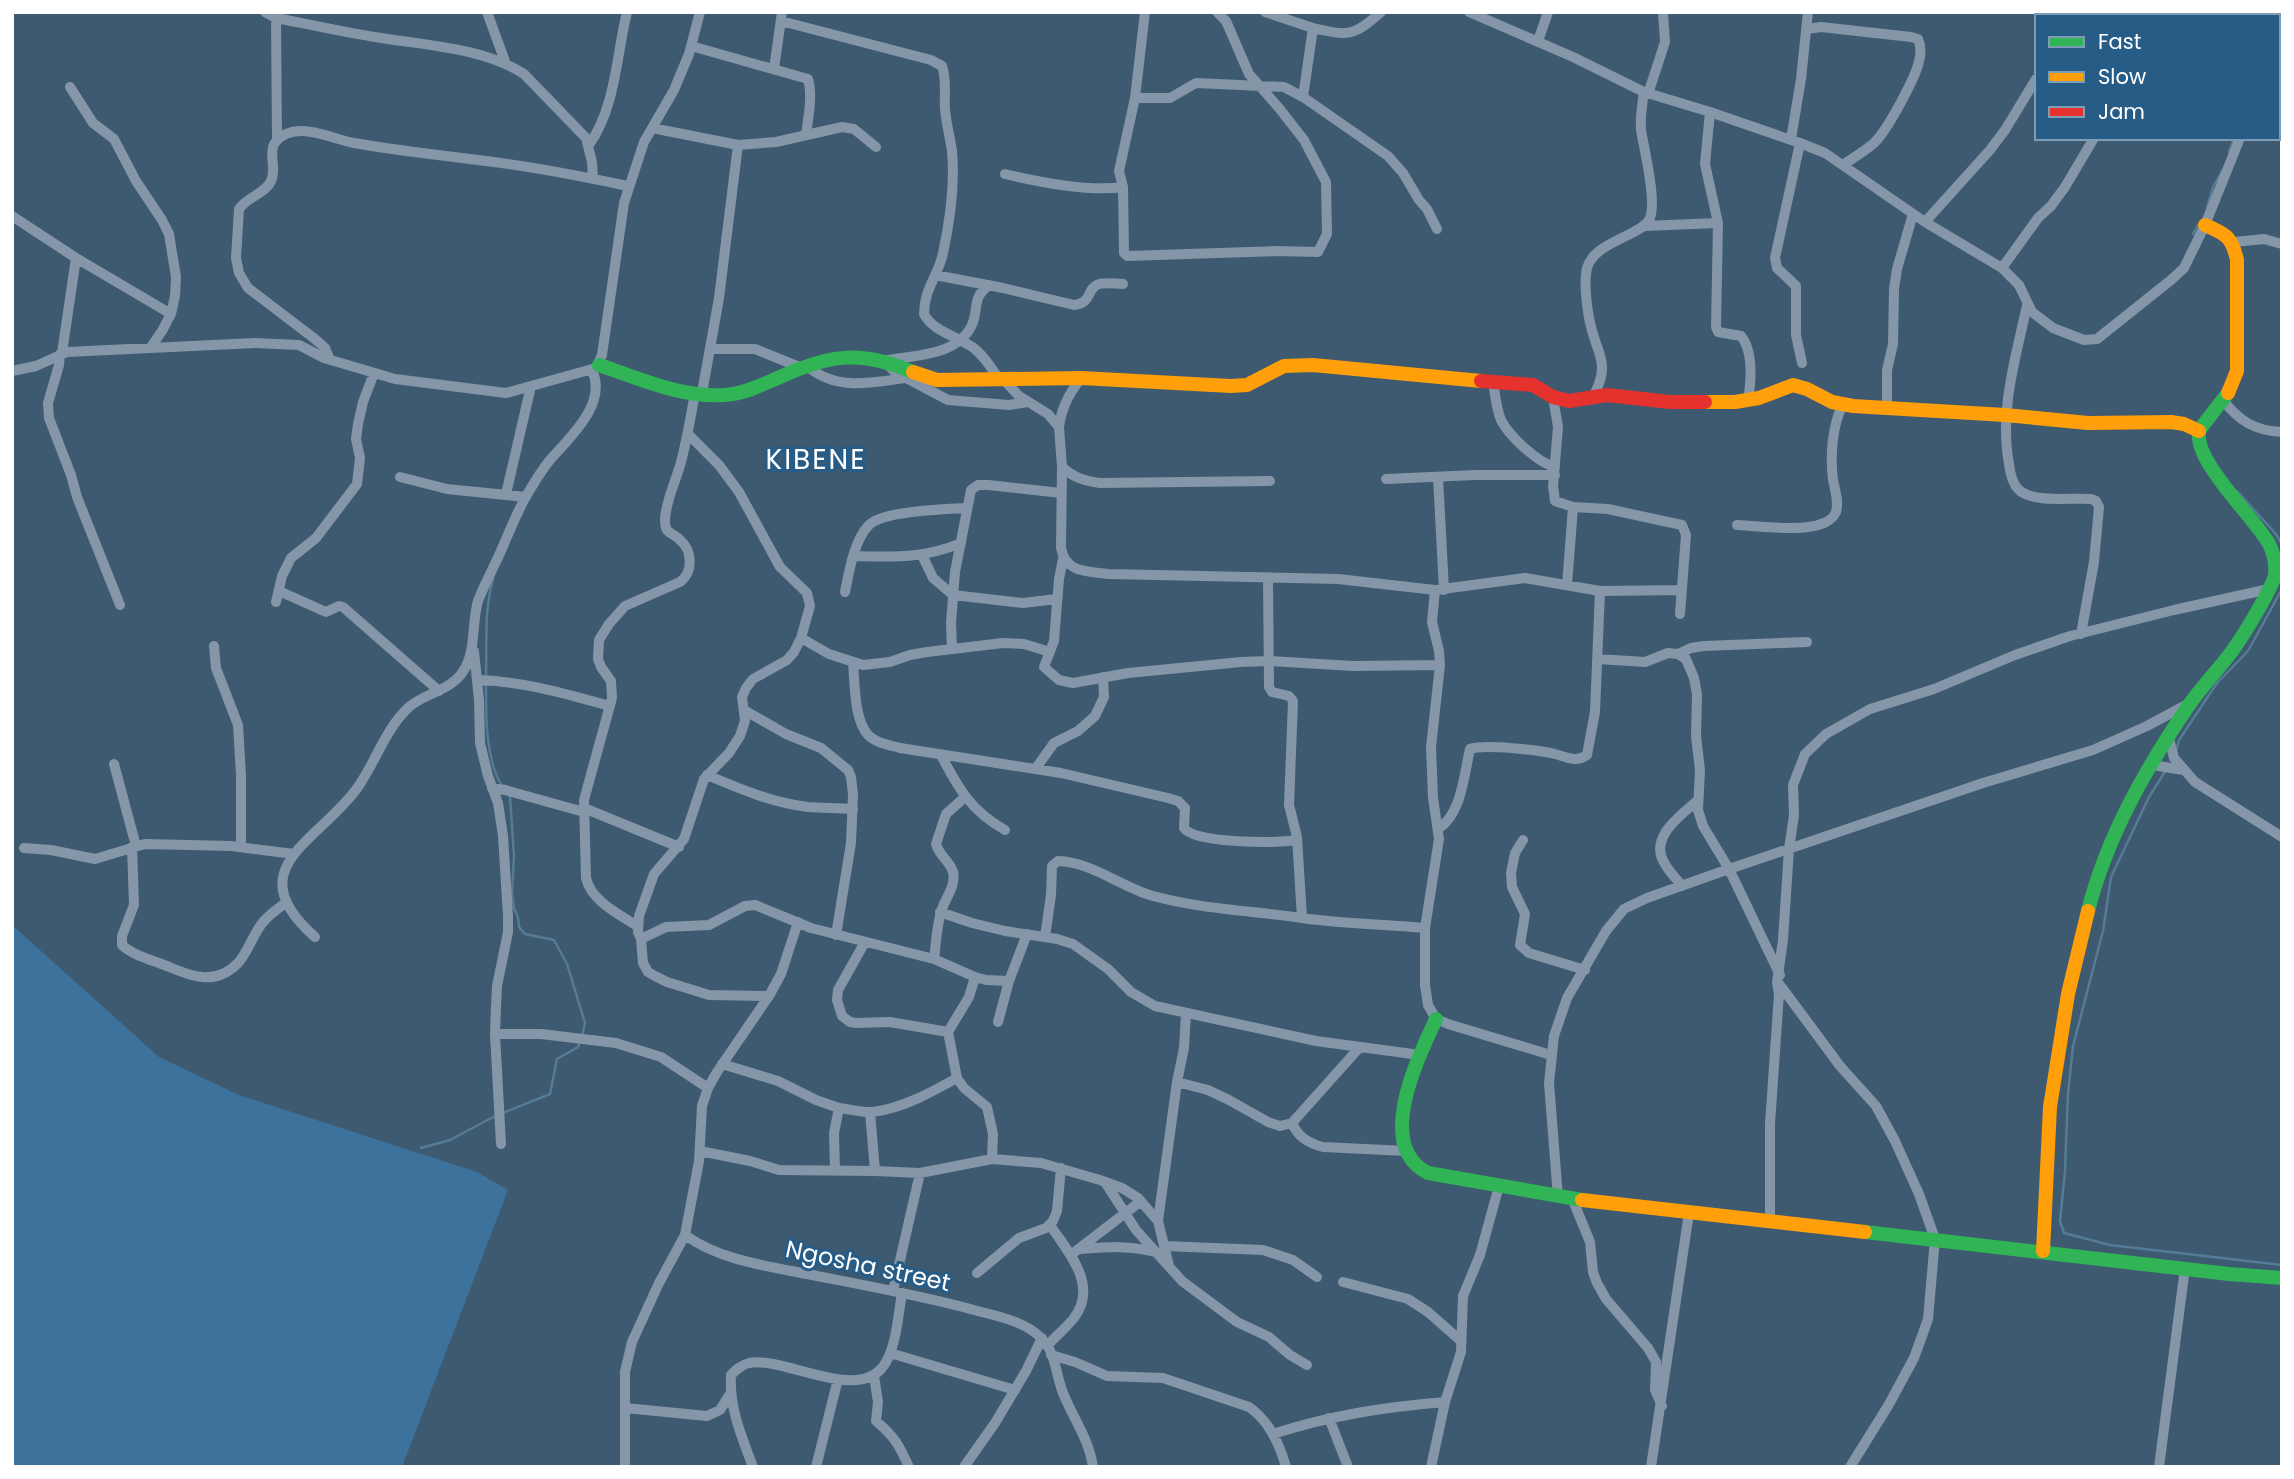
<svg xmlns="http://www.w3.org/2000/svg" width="2294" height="1479" font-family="Poppins,sans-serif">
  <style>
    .green { fill: #3c729c }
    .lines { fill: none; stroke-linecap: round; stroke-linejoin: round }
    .stream { stroke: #567b96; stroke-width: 2.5 }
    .street { stroke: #8496a7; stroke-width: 10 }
    .fast { stroke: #30b455; stroke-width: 14 }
    .slow { stroke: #ff9f0a; stroke-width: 14 }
    .jam { stroke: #e5322d; stroke-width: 14 }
    .labels { text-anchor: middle; stroke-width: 6; stroke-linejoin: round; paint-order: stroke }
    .street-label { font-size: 24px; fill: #fff; stroke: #275c87 }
    .quarter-label { font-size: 28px; letter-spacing: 2px; fill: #fff; stroke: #275c87 }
  </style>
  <rect width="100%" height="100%" fill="#3d5a71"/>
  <!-- green -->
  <path class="green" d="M12,925L159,1057L239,1095L477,1172L508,1190L402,1467H12Z"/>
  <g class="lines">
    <!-- stream -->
    <path class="stream" d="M2278,37L2282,28
      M2229,152L2234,138
      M2207,207L2213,187L2222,171
      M2193,234L2198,225
      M2237,491L2275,533L2282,544
      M486,676C487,644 484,610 493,579
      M486,683C486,714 485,759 502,786
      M2176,751L2179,740L2217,683L2248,651L2282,589
      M2166,770L2149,797L2111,877L2103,931L2073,1046L2068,1093L2065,1171L2060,1221L2064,1233L2110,1245L2282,1265
      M508,794L510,797L514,856L512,893L514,908L518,917L519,927L525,934L554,940L567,964L585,1023L582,1036
      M503,1113L550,1094L557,1059L578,1047L580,1042
      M421,1148L450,1140L497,1115"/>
    <!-- street -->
    <path class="street" d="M265,12L276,18C313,25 351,34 388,39C433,46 485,49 524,74L586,138L592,162L593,179
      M487,12L506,64
      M1265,12L1313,28
      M1469,12L1573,57L1644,92L1710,112L1800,143L1825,153L1925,222L2002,268L2019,285L2032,312L2053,328L2084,340L2097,339L2171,280L2184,268L2205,225L2240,138
      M2173,12L2181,16
      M2159,16L2160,12
      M276,18L277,140
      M781,21L931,60L942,66C947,79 944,95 945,109C946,123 950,137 952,151C955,184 950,221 943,253C938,277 924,288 924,314C933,332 960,337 975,349C986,358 992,370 1001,381
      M1807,29L1821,27L1911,37L1918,39C1921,46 1921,54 1919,61C1916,77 1887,131 1874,143C1865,151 1853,158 1843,165
      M1538,41L1548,12
      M691,46L808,79C813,96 808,118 806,135
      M2278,55L2282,49
      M774,69L782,12
      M70,87L93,123L114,139L136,181L162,220L169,234L176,277L175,296L171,314L162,331L151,347
      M1648,94L1665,42L1663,12
      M1303,97L1313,28C1348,36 1353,37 1381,12
      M1135,98H1170L1196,83L1284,87L1303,97L1388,156L1403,173L1419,200L1427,209L1437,229
      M1710,112L1705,164L1718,223L1716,327L1718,332L1741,336C1754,352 1751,382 1748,401
      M652,128L738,145L776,142L842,127L854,129L876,147
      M1791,139L1801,79L1808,12
      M1800,143L1775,258L1777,268L1796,286V335L1802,363
      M589,145C616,106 616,57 627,12
      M1005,174C1039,182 1089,192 1123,187L1119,171L1135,98L1145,12
      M1123,187L1124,253L1127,256L1276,251L1318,252L1327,234L1326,182L1304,140L1279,108L1249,74L1226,21L1217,12
      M12,216L76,258L171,314
      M1925,222L1990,150L2005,130L2036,79
      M1645,226L1718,223
      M2234,242L2264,239L2282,244
      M2002,268L2038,218L2051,206L2065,187L2094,138
      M935,275L1003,288L1074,305C1093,303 1086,288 1099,284C1106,282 1116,284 1123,284
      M2027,305C2016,358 1999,409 2009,464C2010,472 2012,483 2018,489C2032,504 2072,497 2091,499L2096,501L2099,507L2094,562L2081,634
      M711,349H755L802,368
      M62,353L76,258
      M60,354L59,365L48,403L49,418L71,475L77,497L120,605
      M330,360L325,348L315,339L248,288L239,273L236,258L239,209C247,197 266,193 271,181C279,164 261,146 286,134C306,125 333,139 354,143C398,151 442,155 486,161C534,167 581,176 628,186
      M888,360C918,355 964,355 974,319C978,302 974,297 989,285
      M886,363L895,372L948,400L1009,405L1028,402
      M807,366C836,391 870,383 905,378
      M12,371L36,366L67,352L255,343L299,345L324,358L395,379L506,393L596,368L602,355L624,203L644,142L674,90L689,54L700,12
      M1004,380L1019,396L1048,414L1059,427L1062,467L1061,548C1066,573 1086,571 1108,574L1338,579L1435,590L1525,578L1600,591L1682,590
      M1493,381C1495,394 1496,408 1501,420C1509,436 1538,463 1555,467
      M702,393L719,298L738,145
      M1553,397L1558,427L1553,486L1555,501L1573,507L1608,509L1682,525L1686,535L1680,614
      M1592,399C1597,389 1602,379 1602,368C1602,356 1597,348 1594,337C1588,320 1583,285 1587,268C1594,242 1640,236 1649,220C1658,205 1644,149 1641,130C1640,117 1642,105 1644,92
      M2223,400C2239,421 2255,431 2282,432
      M1887,408V370L1893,344L1894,289L1897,269L1913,214
      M1059,427C1062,406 1069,394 1081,378
      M688,434L719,465L739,492L780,567L807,593L810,606L801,638L794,652L787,660L753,679L746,688L742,697L745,721L740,736L729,753L704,779L684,839L654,874L639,916L638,932L641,939L643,963L648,972L655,976L667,982L709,995L769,996
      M1062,467C1074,478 1085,481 1100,483L1270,481
      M400,477L447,489L526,497
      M1438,477L1444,590
      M1386,479L1475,475H1555
      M506,494L531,386
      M1737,525C1760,526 1785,530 1808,527C1818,526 1832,522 1836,512C1839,502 1835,490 1833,480C1830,456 1832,426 1843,404
      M922,555L933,578L953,595L1023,603L1057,599
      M853,556C893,557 923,559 961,543
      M1063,559L1059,579L1054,641L1044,667L1059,680L1073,683L1128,673L1241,662L1269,661L1353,666L1440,665
      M1268,578L1269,687L1272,692L1289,696L1293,701L1289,805L1297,837L1302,918C1343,924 1384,924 1425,928
      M1567,585L1573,507
      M1435,590L1432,622L1439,651L1440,665L1431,747L1433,798L1439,839L1425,928V985L1428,1005L1436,1019L1448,1024L1551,1055
      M279,591L326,612L339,606L343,607L439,691
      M845,592C849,572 854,540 869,525C882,511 946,509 966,508
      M276,602L282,576L291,558L316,538L357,484L360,458L356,439L358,424L363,402L374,373
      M801,638L829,654L863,665L890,662L910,655L927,652L1003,643L1024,644L1050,652
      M214,646L216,668L238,725L241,775V846
      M952,649L951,623L955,572L971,490L978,485H988L1061,493
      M474,651L479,700L480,743L488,776L498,803L503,836L508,916V932L497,986L496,1007L495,1034L501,1144
      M1678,654L1691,648L1704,646L1807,642
      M1598,659L1645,662L1668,653L1678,654L1686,659L1694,678L1697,694L1696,736L1700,770L1698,810L1703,826L1729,869L1780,975
      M853,664C855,683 854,720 868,735C876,743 889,745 900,748L1061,773L1168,798L1178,801L1185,808L1184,828C1195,844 1276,843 1297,840
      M477,680C523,681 566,694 610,706
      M744,710L786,734L821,748L848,770L851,777L853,794L851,843L836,935
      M2169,739L2174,758L2195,782L2282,837
      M941,755C958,788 971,811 1005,830
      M114,764L136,846
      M2153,765L2183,770
      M1036,768L1054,743L1078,731L1095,716L1104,697L1103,677
      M707,775C740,789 773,803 808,807C823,808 838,808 853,809
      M492,788L505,790L584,812
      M584,808L679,847
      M1438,829C1462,814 1464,774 1470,749C1483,744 1540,750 1555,754C1567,757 1576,763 1587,755L1595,712L1600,591
      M1523,840L1515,853L1511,873L1512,887L1525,914L1520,945L1529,953L1585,970
      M132,847L134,905L122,936V945C134,956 152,960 167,966C192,977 216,986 238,963C249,951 253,933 264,921C270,914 278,909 285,903
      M24,848L51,850L95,859L145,844L231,846L294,854
      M1682,886C1677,879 1669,872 1665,864C1648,838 1680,816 1697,801
      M940,912L972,923L1005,931L1057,939L1073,944L1108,969L1131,992L1155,1006L1316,1041L1420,1055
      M637,926C619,914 591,901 586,878L584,800L612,698L611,681L601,667L598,659L599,640L609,624L625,606L680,582C693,572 693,551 680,540C677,536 670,534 667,530C665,527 665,523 665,519C666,500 676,481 681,462C687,439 691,416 695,393
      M315,937C236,868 320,841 358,787C376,761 386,728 409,707C425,693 449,691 462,673C477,652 471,625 478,601C484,585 493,569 500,553C508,535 515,517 524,500C532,486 540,472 550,460C570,437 608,404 592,370
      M1045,937L1051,895L1052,866L1058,861C1092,862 1121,887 1153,896C1201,909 1253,911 1302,918
      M641,939L666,927L709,925L745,906L755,905L811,928L934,959L975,977L986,980L1009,981
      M865,942L838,990L837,1000L842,1016L850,1022L856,1023L890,1022L948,1032
      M934,959C936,944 937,922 942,909C946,897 956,886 953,872C950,861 939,856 936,844L946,814L965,797
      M975,977L969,997L948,1032L957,1078L964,1088L987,1107L993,1134L992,1159
      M1780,985L1840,1066L1876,1106L1895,1141L1919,1194L1935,1239L1928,1319L1922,1336L1914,1358L1888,1406L1850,1467
      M998,1022L1009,981L1027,934
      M495,1034H541L616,1043L661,1057L708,1088
      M722,1064L778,1081L816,1100L839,1108L834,1133L835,1170
      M1177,1082L1208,1090L1229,1100L1268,1122L1280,1126L1292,1123L1359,1048
      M839,1108C850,1109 862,1113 873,1112C903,1108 930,1093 957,1078
      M870,1112L875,1171
      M1292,1123C1298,1137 1308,1143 1323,1147L1406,1151
      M700,1151L750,1161L779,1170L875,1171L920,1173L992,1159L1041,1163L1100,1180L1122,1188L1138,1198L1158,1221L1169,1266
      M1105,1182L1136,1230L1182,1281L1237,1322L1269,1337L1290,1355L1307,1365
      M1558,1197L1549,1083L1554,1036L1567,998L1606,931L1624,909L1647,898L1729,869L1983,783L2093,750L2147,726L2188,704
      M1572,1198L1590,1242L1593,1272L1597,1283L1606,1299L1648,1348L1656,1362L1655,1390L1662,1406
      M1158,1221L1177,1082L1184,1048L1186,1014
      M1770,1222V1124L1779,994L1777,982L1783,940L1789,849L1794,815L1793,785L1805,754L1826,734L1870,709L1934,689L2015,655L2070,636L2174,610L2269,589
      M685,1235C719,1260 767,1266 807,1274C862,1285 919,1295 974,1310C996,1316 1026,1321 1042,1339C1056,1353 1056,1376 1063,1393C1073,1418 1089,1439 1093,1467
      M1165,1246L1263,1250L1293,1260L1317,1277
      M1080,1249C1107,1247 1129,1245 1155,1252
      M1072,1254L1141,1201
      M977,1273L1019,1238L1046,1228L1053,1221L1057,1211L1061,1168
      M1343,1282L1408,1299L1428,1312L1461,1341
      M893,1291L920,1173
      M1047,1346C1056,1336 1066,1328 1074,1318C1099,1285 1068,1252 1050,1225
      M890,1353L1015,1390
      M1051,1355L1075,1362L1107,1376L1163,1378L1249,1407C1269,1421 1279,1443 1286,1467
      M874,1376L878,1402L876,1421C895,1437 899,1445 909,1467
      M625,1408L707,1416L720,1410L730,1394
      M1329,1418L1348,1467
      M1273,1434C1332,1415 1385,1407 1445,1402
      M625,1467V1372L632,1342L659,1283L685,1235L699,1161L702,1106L708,1088L717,1072L769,996L781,974L798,922
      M753,1467C742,1437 729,1408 731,1375C736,1370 741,1365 749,1363C786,1356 862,1406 886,1362C897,1342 898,1315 902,1293
      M816,1467L838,1379
      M964,1467L995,1423L1026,1371L1042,1338
      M1431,1467L1445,1402L1461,1352L1463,1296L1480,1255L1499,1186
      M1651,1467L1689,1213
      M2159,1467L2185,1268"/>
    <!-- fast -->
    <path class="fast" d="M599,365C638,378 681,398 724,395C744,394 761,385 780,377C831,354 861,350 913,372
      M2088,911C2107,836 2146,768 2189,705C2200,689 2214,674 2226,659C2240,642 2267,597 2275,576C2276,564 2275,555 2269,544C2256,519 2189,457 2200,429L2228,393
      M1436,1019C1418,1058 1374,1146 1428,1173L1582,1200
      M1865,1232L2229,1274L2282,1278"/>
    <!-- slow -->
    <path class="slow" d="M2205,225C2226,234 2232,237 2237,260V371L2228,393
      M913,372L937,380L1081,378L1231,386L1247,385L1284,366L1313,365L1481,381
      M1705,402H1735L1759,398L1793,385L1807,389L1832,402L1853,406L2005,415L2088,423L2171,422L2184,424L2199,431
      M1582,1200L1865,1232
      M2043,1251L2050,1107L2068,994L2088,911"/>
    <!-- jam -->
    <path class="jam" d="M1481,381L1533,385L1553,397L1569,401L1607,395L1670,402H1705"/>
  </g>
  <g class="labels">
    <!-- street labels -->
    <g class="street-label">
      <text transform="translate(868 1266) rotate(12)" y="8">Ngosha street</text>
    </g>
    <!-- quarter labels -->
    <g class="quarter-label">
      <text x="816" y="469">KIBENE</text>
    </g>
  </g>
  <!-- border -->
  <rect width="2294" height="1479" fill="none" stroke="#ffffff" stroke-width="28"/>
  <!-- legend -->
  <rect x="2035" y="14" width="245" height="126" fill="#275c87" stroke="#7d9db7" stroke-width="2"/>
  <rect x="2049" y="37" width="35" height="10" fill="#30b455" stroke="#7d9db7" stroke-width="2"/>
  <text x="2098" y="49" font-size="21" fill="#ffffff">Fast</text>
  <rect x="2049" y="72" width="35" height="10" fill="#ff9f0a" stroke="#7d9db7" stroke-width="2"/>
  <text x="2098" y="84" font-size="21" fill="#ffffff">Slow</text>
  <rect x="2049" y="107" width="35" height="10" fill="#e5322d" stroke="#7d9db7" stroke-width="2"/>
  <text x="2098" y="119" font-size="21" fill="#ffffff">Jam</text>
</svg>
